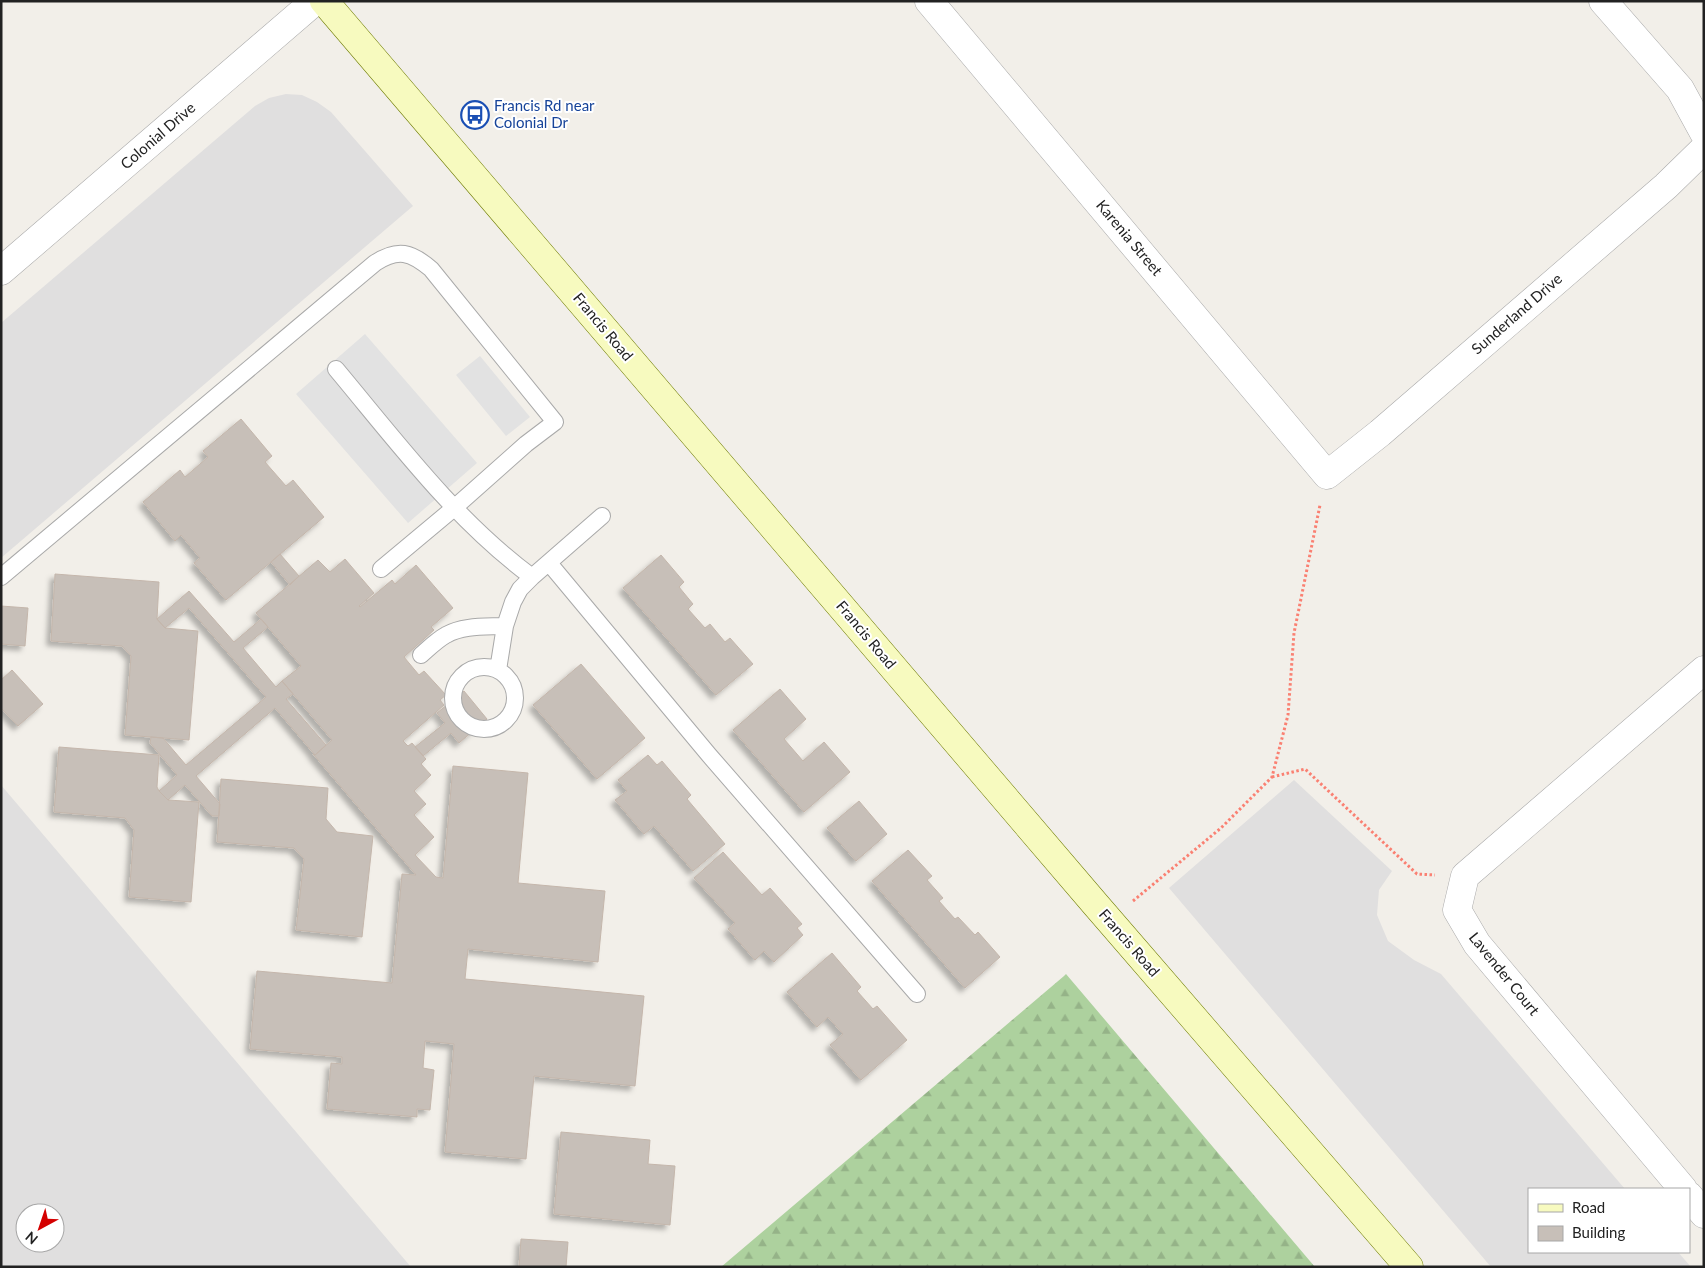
<svg xmlns="http://www.w3.org/2000/svg" width="1705" height="1268" font-family="Lato,sans-serif">
  <style>
    .residential { fill: #e0dfdf; fill-rule: evenodd }
    .forest { fill: url(#forest-firs) }
    .parking { fill: #e2e2e2 }
    .building { fill: #c7bfb8; stroke: #c4b6ab; filter: url(#shadow) }
    .lines { fill: none; stroke-linecap: round; stroke-linejoin: round }
    .lane-casing { stroke: #a9a9a9; stroke-width: 18 }
    .street-casing { stroke: #a9a9a9; stroke-width: 29 }
    .secondary-casing { stroke: #707d05; stroke-width: 29 }
    .path { stroke: #fa8072; stroke-width: 3; stroke-dasharray: 2.5 2.5; stroke-linecap: butt }
    .lane { stroke: #fff; stroke-width: 16 }
    .street { stroke: #fff; stroke-width: 28 }
    .secondary { stroke: #f7fabf; stroke-width: 28 }
    .labels { text-anchor: middle; stroke-width: 4; stroke-linejoin: round; paint-order: stroke }
    .transit-label { font-size: 15px; fill: #164399; stroke: #fff; text-anchor: start }
    .street-label { font-size: 15px; fill: #222; stroke: #fff }
  </style>
  <defs>
    <pattern id="forest-firs" width="22" height="20" patternUnits="userSpaceOnUse" patternTransform="scale(1.25)"><rect width="22" height="20" fill="#add19e"/><path d="M5 1l3.5 6h-7zM16 11l3.5 6h-7z" fill="#95b388"/></pattern>
    <filter id="shadow"><feDropShadow dx="-4.5" dy="4.5" stdDeviation="2.5" flood-color="#0004"/></filter>
  </defs>
  <rect width="100%" height="100%" fill="#f2efe9"/>
  <!-- residential -->
  <path class="residential" d="M286,94L302,95L317,102L331,112L413,206L1,558V323L255,106L269,98Z
    M1294,780L1392,871L1379,890L1377,915L1388,941L1414,960L1441,974L1625,1189H1529V1252H1678L1691,1267H1491L1169,888Z
    M1,785L411,1267H1ZM25,1213H55V1243H25Z"/>
  <!-- forest -->
  <path class="forest" d="M1066,974L1315,1267H721L1064,976Z"/>
  <!-- parking -->
  <path class="parking" d="M365,334L477,463L408,523L296,394Z
    M480,356L530,417L506,436L456,375Z"/>
  <!-- building -->
  <path class="building" d="M241,419L272,456L265,462L286,486L293,480L324,517L226,600L194,563L200,558L181,535L175,541L143,502L180,470L185,477L208,457L203,451Z
    M280,554L299,576L290,585L271,562Z
    M661,555L684,582L679,587L693,604L688,609L705,628L710,624L725,642L730,638L753,664L716,695L623,588Z
    M345,559L374,593L359,606L360,607L392,580L395,584L416,565L453,608L431,627L434,630L404,657L419,675L424,671L446,695L440,700L444,705L403,741L408,746L412,743L426,759L421,764L431,775L414,791L426,804L414,815L434,837L415,855L436,877L443,878L453,766L528,773L518,883L605,891L598,962L468,949L465,979L644,996L635,1086L534,1076L526,1159L445,1152L454,1044L425,1041L423,1068L434,1070L430,1110L417,1109V1117L327,1109L331,1063L342,1064V1057L250,1049L257,971L392,983L402,874L416,875L313,754L315,755L332,740L282,681L301,666L256,613L318,560L330,572Z
    M55,574L159,582L157,619L165,628L198,631L189,740L125,735L131,656L122,646L51,641Z
    M189,591L234,642L261,619L268,627L243,648L276,687L282,681L293,694L286,699L326,745L315,755L275,708L196,776L220,804L219,816H212L185,785L168,800L159,791L177,775L150,743L151,737L163,738L186,765L266,697L189,608L165,628L157,619Z
    M1,606L28,608L25,646L1,644Z
    M581,664L645,738L597,779L533,705Z
    M12,670L43,704L18,726L1,708V680Z
    M780,689L806,719L784,739L803,761L824,742L850,772L804,812L733,730Z
    M464,691L487,719L459,743L451,733L423,756L415,747L445,723L437,713Z
    M59,747L159,755L157,787L159,791L168,800L199,802L191,902L129,897L134,830L125,818L54,812Z
    M648,755L657,765L662,761L691,795L687,799L725,844L693,871L654,826L644,834L615,800L627,791L618,780Z
    M221,779L328,788L326,819L337,832L373,836L362,937L296,930L304,859L294,848L217,842Z
    M859,801L887,834L856,861L827,828Z
    M908,850L932,876L927,880L943,898L939,901L955,919L958,917L975,935L978,932L1000,957L965,988L872,881Z
    M723,852L762,895L770,888L802,924L797,928L803,935L774,962L764,951L755,960L728,929L735,923L694,878Z
    M832,953L861,987L857,991L873,1009L877,1006L907,1040L861,1080L830,1045L843,1034L828,1017L817,1027L787,992Z
    M561,1132L650,1140L648,1164L675,1166L670,1225L554,1214Z
    M521,1239L568,1242L566,1267H519Z"/>
  <g class="lines">
    <defs>
      <path id="lane" d="M336,369C397,442 455,520 532,577
        M549,563L709,755L917,994
        M1,577L375,263C398,248 411,252 431,269L555,422L526,444L454,508L381,569
        M421,655C429,648 437,640 446,635C463,625 486,627 505,626
        M453 698a31 31 0 1 1 62 0a31 31 0 1 1-62 0Z
        M498,670L505,626L513,602L520,589L532,577L602,516"/>
      <path id="street" d="M929,1L1327,475L1380,433L1666,186L1704,149
        M1603,1L1680,89L1704,133
        M1,271L315,1
        M1683,1189L1477,944L1457,910L1465,876L1704,670
        M1689,1196L1704,1214"/>
      <path id="secondary" d="M324,1L1096,905L1409,1267"/>
    </defs>
    <!-- lane casing -->
    <use href="#lane" class="lane-casing"/>
    <!-- street casing -->
    <use href="#street" class="street-casing"/>
    <!-- secondary casing -->
    <use href="#secondary" class="secondary-casing"/>
    <!-- path -->
    <path class="path" d="M1272,777L1305,769L1417,874L1435,875
      M1133,901L1221,828L1272,777L1288,715L1294,633L1320,505"/>
    <!-- lane -->
    <use href="#lane" class="lane"/>
    <!-- street -->
    <use href="#street" class="street"/>
    <!-- secondary -->
    <use href="#secondary" class="secondary"/>
  </g>
  <!-- icons -->
  <defs>
    <symbol id="bus-ring" viewBox="-11 -11 22 22"><circle r="9.5" fill="#fff" stroke="#1a4fb4" stroke-width="1.5"/><path d="M-5-6H5V4H4V6H2V4H-2V6H-4V4H-5ZM-3.5-4V0h7V-4ZM-3.5 1.2v1.5H-2V1.2ZM2 1.2v1.5H3.5V1.2Z" fill="#1a4fb4"/></symbol>
  </defs>
  <g fill-rule="evenodd">
    <use href="#bus-ring" x="459" y="99" width="32" height="32"/>
  </g>
  <g class="labels">
    <!-- transit labels -->
    <g class="transit-label">
      <text x="494" y="111">Francis Rd near<tspan x="494" dy="17">Colonial Dr</tspan></text>
    </g>
    <!-- street labels -->
    <g class="street-label">
      <text transform="translate(158 136) rotate(-41)" y="5">Colonial Drive</text>
      <text transform="translate(1129 238) rotate(50)" y="5">Karenia Street</text>
      <text transform="translate(1517 314) rotate(-41)" y="5">Sunderland Drive</text>
      <text transform="translate(603 327) rotate(50)" y="5">Francis Road</text>
      <text transform="translate(866 635) rotate(50)" y="5">Francis Road</text>
      <text transform="translate(1129 943) rotate(49)" y="5">Francis Road</text>
      <text transform="translate(1504 974) rotate(51)" y="5">Lavender Court</text>
    </g>
  </g>
  <!-- border -->
  <rect width="1705" height="1268" fill="none" stroke="#222222" stroke-width="5"/>
  <!-- legend -->
  <rect x="1528" y="1188" width="162" height="65" fill="#ffffff" stroke="#a7a7a7"/>
  <rect x="1538" y="1204" width="25" height="8" fill="#f7fabf" stroke="#a7a7a7"/>
  <text x="1572" y="1213" font-size="15" fill="#222222">Road</text>
  <rect x="1538" y="1226" width="25" height="15" fill="#c7bfb8" stroke="#a7a7a7"/>
  <text x="1572" y="1238" font-size="15" fill="#222222">Building</text>
  <!-- north arrow -->
  <g transform="translate(40 1228) rotate(220)"><circle r="24" fill="#ffffff" stroke="#a7a7a7"/>
  <path d="M0-4L9 19L0 12L-9 19Z" fill="#d40000"/>
  <text y="-8" font-size="14" font-weight="bold" text-anchor="middle" fill="#222222">N</text>
  </g>
</svg>
